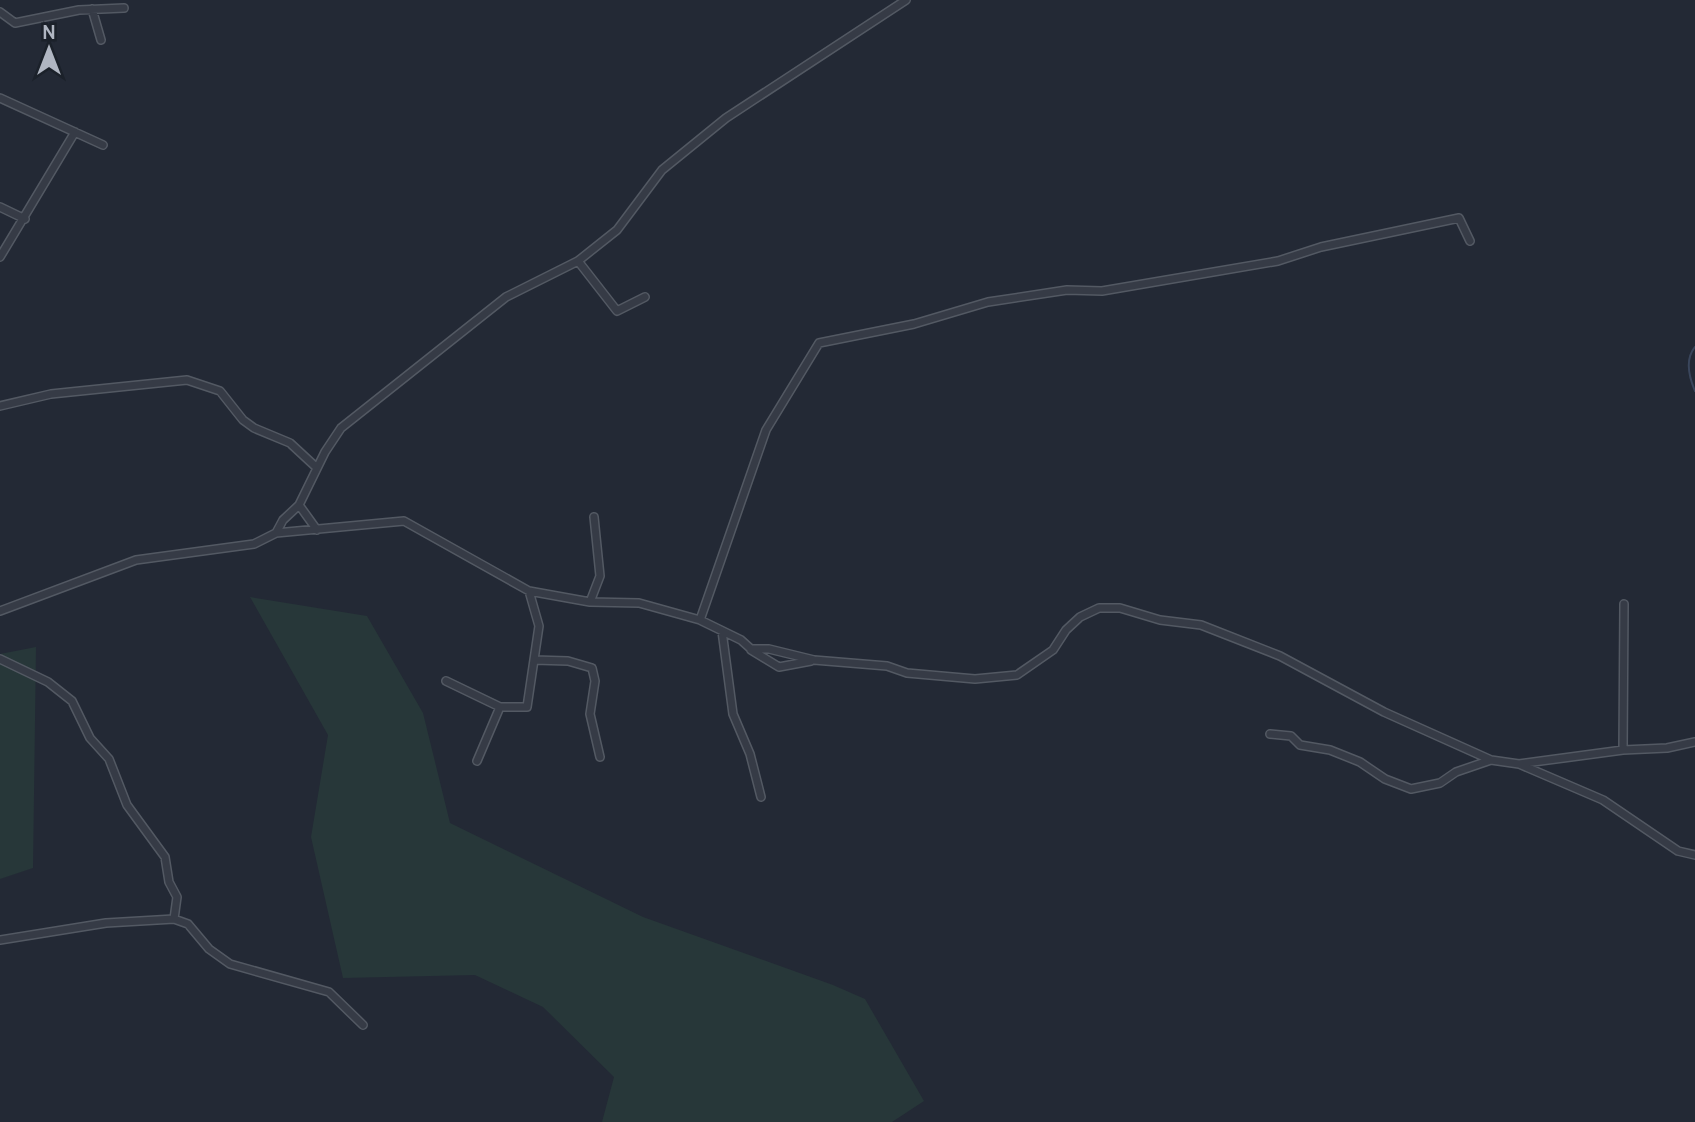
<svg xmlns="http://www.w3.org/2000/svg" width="1695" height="1122" font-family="Cabin,sans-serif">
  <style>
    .green { fill: #273739 }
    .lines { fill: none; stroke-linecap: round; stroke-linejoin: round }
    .stream { stroke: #3a465c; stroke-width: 2 }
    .minor-casing { stroke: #535963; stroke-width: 10 }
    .minor { stroke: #363b46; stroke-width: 7 }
  </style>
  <rect width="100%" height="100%" fill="#232935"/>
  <!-- green -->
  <path class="green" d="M250,597L367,616L423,713L450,823L643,917L833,985L865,999L924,1101L892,1122H602L614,1077L543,1007L475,975L343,978L311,837L328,735Z
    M36,647L33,868L0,879V654Z"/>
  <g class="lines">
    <!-- stream -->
    <path class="stream" d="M1695,347C1685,359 1689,377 1695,391"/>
    <defs>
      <path id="minor" d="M92,9L101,40
        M0,12L15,23L79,10L124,8
        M0,98L103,145
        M0,207L25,219
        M0,257L75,132
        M578,261L617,311L645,297
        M0,406L51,394L187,380L220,391L243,420L254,428L290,443L317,468
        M299,505L317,530
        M276,533L404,521L529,591L590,602L639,603L700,620L741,640L751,649H769L814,660L887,666L907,673L975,679L1017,675L1053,650L1066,630L1080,617L1099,608H1120L1160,620L1201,625L1280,656L1384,712L1491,760L1519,764L1603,800L1678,851L1695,855
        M590,602L600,576L594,517
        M0,611L136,560L254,544L276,533L283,520L299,505L325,452L341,428L506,297L578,261L617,230L662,170L726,118L906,0
        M700,620L766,430L819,343L914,324L988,302L1067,290L1102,291L1278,261L1321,247L1459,218L1470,241
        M722,631L733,714L750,754L761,797
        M751,650L779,667L811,661
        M0,659L48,682L72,701L90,738L109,759L127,805L165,857L169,882L177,897L174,919
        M534,660L568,661L592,668L595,681L590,714L600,757
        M446,681L500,707H527L539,626L529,591
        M1270,734L1291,736L1300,745L1330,750L1360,762L1385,779L1411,789L1440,783L1456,772L1491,760
        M1623,750L1624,604
        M477,761L500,707
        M1519,764L1623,750L1667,748L1695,742
        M0,940L106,923L174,919L188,924L209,949L230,964L329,992L363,1025"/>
    </defs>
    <!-- minor casing -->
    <use href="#minor" class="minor-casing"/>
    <!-- minor -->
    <use href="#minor" class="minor"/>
  </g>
  <!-- north arrow -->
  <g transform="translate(49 49)" stroke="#1b212a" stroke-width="5" paint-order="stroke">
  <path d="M0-5L12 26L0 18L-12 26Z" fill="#b0b6c2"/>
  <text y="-10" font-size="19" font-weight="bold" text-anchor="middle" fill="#b0b6c2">N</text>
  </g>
</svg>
